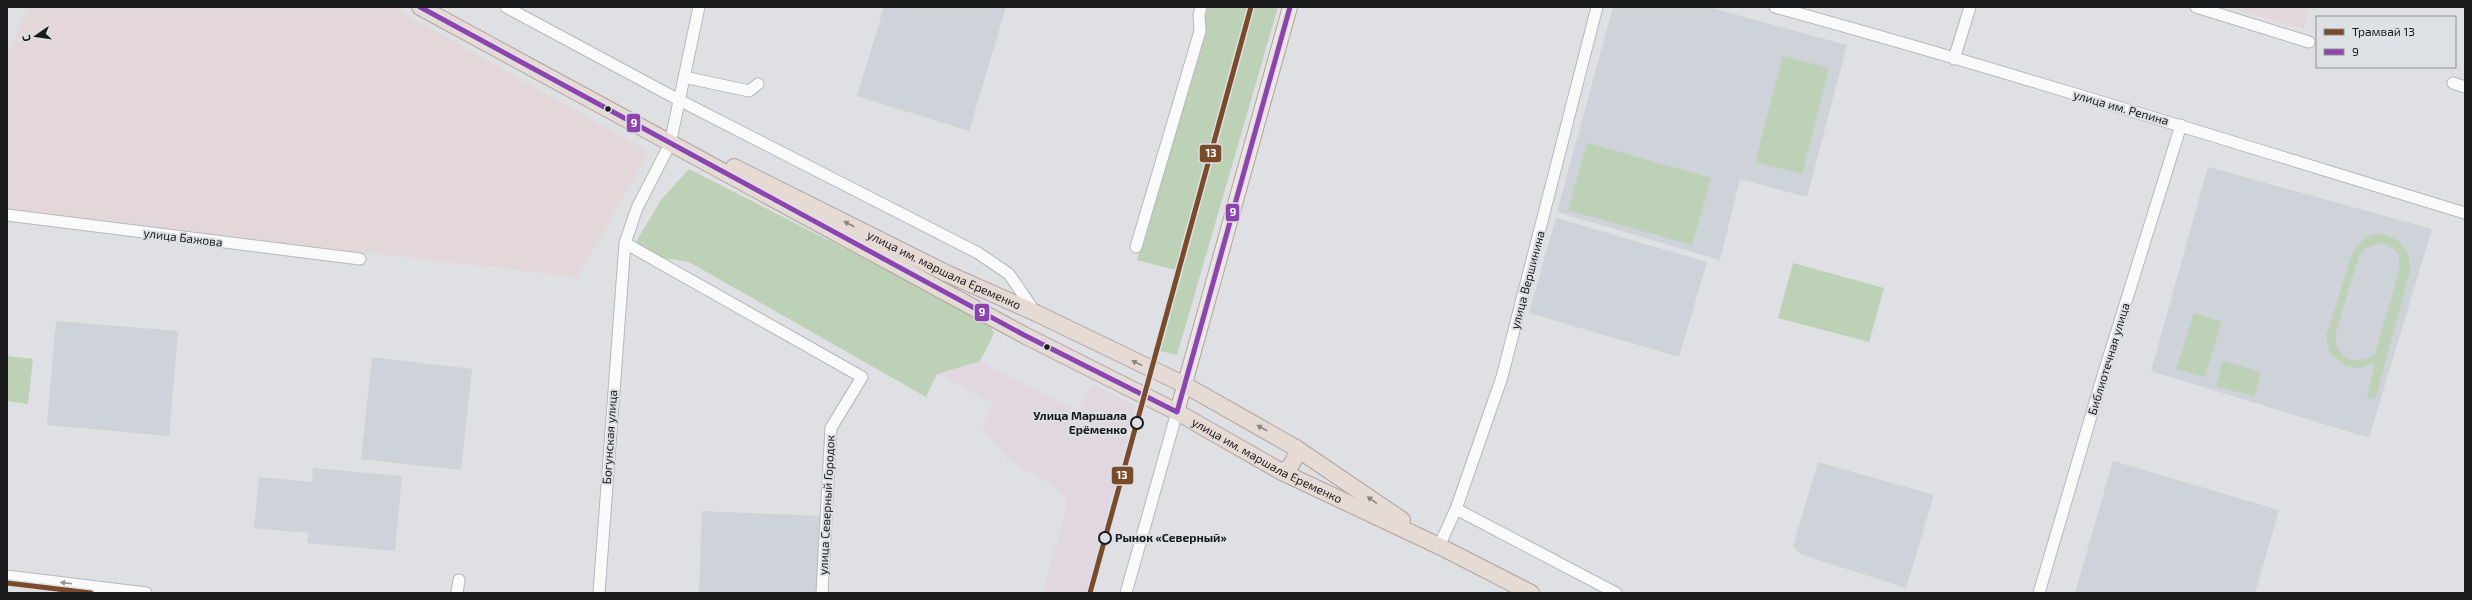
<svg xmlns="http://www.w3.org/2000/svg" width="2472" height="600" font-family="'Exo 2',sans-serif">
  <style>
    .commercial { fill: #e1d7e0 }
    .built { fill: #ced2d9 }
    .medical { fill: #e4d7da }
    .green { fill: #bdd1b7; fill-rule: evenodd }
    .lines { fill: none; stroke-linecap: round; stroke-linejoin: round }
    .minor-casing { stroke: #b6b7ba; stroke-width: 13 }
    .major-casing { stroke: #b0a39e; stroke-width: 16 }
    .highway-casing { stroke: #b0a39e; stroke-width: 18 }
    .minor { stroke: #fafafb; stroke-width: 11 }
    .major { stroke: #eee7e4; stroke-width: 14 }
    .highway { stroke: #e6dad5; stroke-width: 16 }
    .bus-1-casing { stroke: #dde0e4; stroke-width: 8 }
    .bus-1 { stroke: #8e44ad; stroke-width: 5 }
    .tram-1-casing { stroke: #dde0e4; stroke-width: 8 }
    .tram-1 { stroke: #7a4b2a; stroke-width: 5 }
    .oneway { fill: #8a8482 }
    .oneway2 { fill: #959597 }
    .bus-dot { fill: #191a1c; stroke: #dde0e4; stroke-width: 1.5 }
    .stop-dot { fill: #dde0e4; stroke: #191a1c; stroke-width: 2 }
    .labels { text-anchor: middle; stroke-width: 4; stroke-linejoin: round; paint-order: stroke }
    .street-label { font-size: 12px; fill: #191a1c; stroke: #dde0e4 }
    .stop-label { font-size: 12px; font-weight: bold; fill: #191a1c; stroke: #dde0e4; text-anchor: end }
    .line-badge { stroke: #dde0e4; stroke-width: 1.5 }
    .badge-label { font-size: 11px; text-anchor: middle; font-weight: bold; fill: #fff }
  </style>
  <rect width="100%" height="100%" fill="#dee0e3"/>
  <!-- commercial -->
  <path class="commercial" d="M980,361L1079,411L1093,384L1135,405L1086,593H1043L1068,500L1051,485L1007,459L982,426L994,404L937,374Z"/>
  <!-- built -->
  <path class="built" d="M884,7H1006L969,131L857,96Z
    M1613,7H1708L1847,45L1807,197L1740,179L1720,260L1557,212Z
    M2208,167L2432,229L2369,438L2151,371Z
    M1556,218L1707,262L1679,357L1529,313Z
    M56,321L178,331L169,436L47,425Z
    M372,357L472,369L461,470L361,459Z
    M2113,461L2279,510L2255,593H2075Z
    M1818,462L1934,495L1906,588L1800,554L1793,546Z
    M313,468L402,476L395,551L307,543L308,533L254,528L259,477L312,482Z
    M702,511L820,516L816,593H699Z"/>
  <!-- medical -->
  <path class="medical" d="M29,7H393L649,152L585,264L576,277L18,212L7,209V55Z
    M2224,7H2309L2304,29Z"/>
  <!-- green -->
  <path class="green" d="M1208,7H1278L1177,355L1156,350L1179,271L1137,260Z
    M1783,56L1829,68L1802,174L1755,162Z
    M1587,143L1711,178L1692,245L1568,210Z
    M689,169L989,322L994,334L980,361L937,374L926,397L689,262L638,254L636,242L661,200Z
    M2375,234C2398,234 2411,248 2410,271L2375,400L2367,397L2375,362L2360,368L2346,366L2330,353L2326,337L2353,251L2366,237ZM2378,243L2386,244L2398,253L2400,268L2375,354C2356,367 2336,359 2335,335L2359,255L2364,249Z
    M1793,263L1884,288L1869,342L1778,318Z
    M2194,313L2221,322L2205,377L2176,369Z
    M7,356L33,359L28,404L7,401Z
    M2223,361L2261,372L2254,396L2216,386Z"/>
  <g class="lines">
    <defs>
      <path id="minor" d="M506,7L679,100L978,253L1009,274L1035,312
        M1775,7C2007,71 2235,143 2465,213
        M2196,7L2309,42
        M1954,59L1970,7
        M684,77L749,91L758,84
        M2453,83L2465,87
        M7,215L360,259
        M625,243L862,377L831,428L822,593
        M1136,247L1200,31L1199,15L1201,7
        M1456,509L1616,593
        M1439,546L1456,509L1502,377L1597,7
        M7,576L146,593
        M457,593L459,580
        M599,593L625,243L637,208L670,144L699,7
        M1126,593L1177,412
        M2039,593L2101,382L2181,125"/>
      <path id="major" d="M1177,412L1290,7"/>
      <g id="highway">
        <path id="s1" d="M420,7L1024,335L1177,412L1282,472L1439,546L1531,593"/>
        <path id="s2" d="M734,167L948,274L1036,313L1185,385L1296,448L1402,520"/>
        <path d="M1282,472C1292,466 1296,460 1296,448"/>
      </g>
    </defs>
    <!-- minor casing -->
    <use href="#minor" class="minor-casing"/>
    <!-- major casing -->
    <use href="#major" class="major-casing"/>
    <!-- highway casing -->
    <use href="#highway" class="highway-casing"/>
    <!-- minor -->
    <use href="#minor" class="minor"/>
    <!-- major -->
    <use href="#major" class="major"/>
    <!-- highway -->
    <use href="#highway" class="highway"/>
    <defs>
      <path id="bus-1" d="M420,7L1024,335L1177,412L1290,7"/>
    </defs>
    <!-- bus-1 casing -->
    <use href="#bus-1" class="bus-1-casing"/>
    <!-- bus-1 -->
    <use href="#bus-1" class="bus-1"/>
    <defs>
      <path id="tram-1" d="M7,583L91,593
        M1090,593L1251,7"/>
    </defs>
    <!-- tram-1 casing -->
    <use href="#tram-1" class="tram-1-casing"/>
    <!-- tram-1 -->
    <use href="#tram-1" class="tram-1"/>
  </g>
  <!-- one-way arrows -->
  <defs><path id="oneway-solid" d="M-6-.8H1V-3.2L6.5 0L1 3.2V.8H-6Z"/></defs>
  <g class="oneway">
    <use href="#oneway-solid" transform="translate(849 224) rotate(-153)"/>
    <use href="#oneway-solid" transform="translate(1137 363) rotate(-154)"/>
    <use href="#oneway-solid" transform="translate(1262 428) rotate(-151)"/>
    <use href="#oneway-solid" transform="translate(1372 500) rotate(-145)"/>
  </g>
  <use class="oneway2" href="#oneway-solid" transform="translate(66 583) rotate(-173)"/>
  <!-- markers -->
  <g class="bus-dot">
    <circle cx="608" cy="109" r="3.5"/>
    <circle cx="1047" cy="347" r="3.5"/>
  </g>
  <g class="stop-dot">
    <circle cx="1137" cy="423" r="6"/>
    <circle cx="1105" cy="538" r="6"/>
  </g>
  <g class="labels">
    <!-- street labels -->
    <g class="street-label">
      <text transform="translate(2121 108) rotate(16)" y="4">улица им. Репина</text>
      <text transform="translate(183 238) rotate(7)" y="4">улица Бажова</text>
      <text dy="4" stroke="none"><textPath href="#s2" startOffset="234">улица им. маршала Еременко</textPath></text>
      <text transform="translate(1528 280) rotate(-75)" y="4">улица Вершинина</text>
      <text transform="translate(2109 359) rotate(-73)" y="4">Библиотечная улица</text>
      <text transform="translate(610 437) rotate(-86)" y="4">Богунская улица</text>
      <text dy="4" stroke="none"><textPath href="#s1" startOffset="961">улица им. маршала Еременко</textPath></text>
      <text transform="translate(827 505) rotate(-87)" y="4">улица Северный Городок</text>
    </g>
    <!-- stop labels -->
    <g class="stop-label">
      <text x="1127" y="420">Улица Маршала<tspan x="1127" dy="14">Ерёменко</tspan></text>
      <text x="1115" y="542" text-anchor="start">Рынок «Северный»</text>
    </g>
  </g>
  <g class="line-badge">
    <rect x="626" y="113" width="15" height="20" rx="4" fill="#8e44ad"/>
    <rect x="1199" y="144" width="23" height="19" rx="4" fill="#7a4b2a"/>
    <rect x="1225" y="203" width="15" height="19" rx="4" fill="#8e44ad"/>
    <rect x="974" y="303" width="16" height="19" rx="4" fill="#8e44ad"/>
    <rect x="1111" y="466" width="23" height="19" rx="4" fill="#7a4b2a"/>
  </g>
  <g class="badge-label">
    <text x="634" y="127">9</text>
    <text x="1211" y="157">13</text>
    <text x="1233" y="216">9</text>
    <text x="982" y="316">9</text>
    <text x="1122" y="479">13</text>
  </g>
  <!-- border -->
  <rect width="2472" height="600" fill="none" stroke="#191a1c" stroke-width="16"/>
  <!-- legend -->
  <rect x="2316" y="16" width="140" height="52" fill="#dde0e4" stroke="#8f9194"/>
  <rect x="2324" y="29" width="20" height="6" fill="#7a4b2a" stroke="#8f9194"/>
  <text x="2352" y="36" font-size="12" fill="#191a1c">Трамвай 13</text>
  <rect x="2324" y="49" width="20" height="6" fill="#8e44ad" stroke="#8f9194"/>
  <text x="2352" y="56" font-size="12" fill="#191a1c">9</text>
  <!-- north arrow -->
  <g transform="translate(36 36) rotate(257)" stroke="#dde0e4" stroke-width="3" paint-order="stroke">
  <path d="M0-3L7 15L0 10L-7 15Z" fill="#191a1c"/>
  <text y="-6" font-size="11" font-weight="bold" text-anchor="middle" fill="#191a1c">С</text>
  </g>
</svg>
